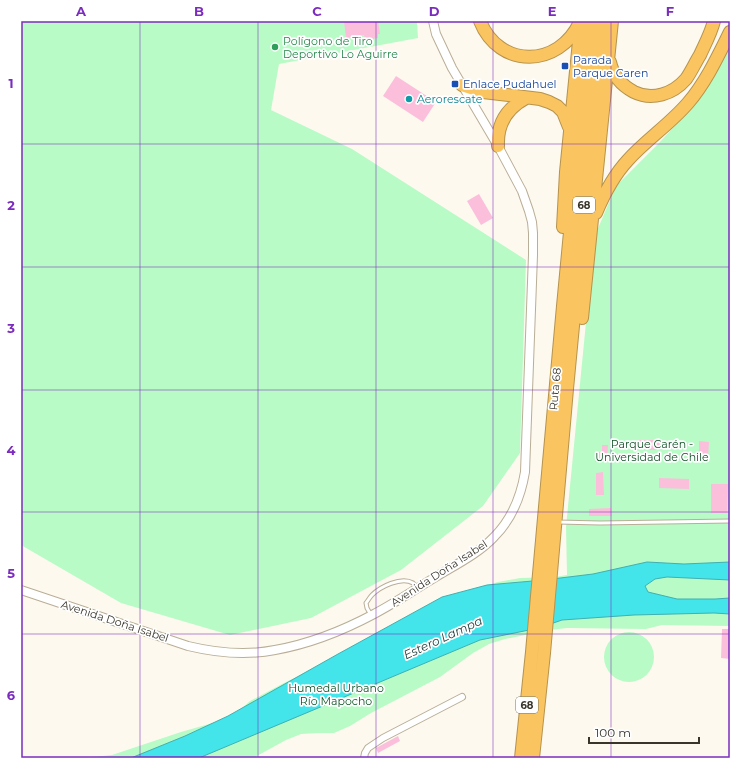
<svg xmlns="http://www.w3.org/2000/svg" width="751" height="779" font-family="Montserrat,sans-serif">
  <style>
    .green { fill: #b8fbc6 }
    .water { fill: #43e4ea; stroke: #40b0b1 }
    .building { fill: #fbbfdc }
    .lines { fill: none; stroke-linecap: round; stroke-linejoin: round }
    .service-casing { stroke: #b9ae97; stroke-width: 5 }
    .minor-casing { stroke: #b9ae97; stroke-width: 8 }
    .tertiary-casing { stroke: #b9ae97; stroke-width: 10 }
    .motorway-casing { stroke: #b6934d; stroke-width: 14 }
    .service { stroke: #fff; stroke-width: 3 }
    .minor { stroke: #fff; stroke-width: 6 }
    .tertiary { stroke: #fff; stroke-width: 8 }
    .motorway { stroke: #fac560; stroke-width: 12 }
    .grid { fill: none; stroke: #7b2cbf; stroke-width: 1; stroke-opacity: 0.55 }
    .leisure-dot { fill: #2e9e5b; stroke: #fff; stroke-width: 1.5 }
    .transit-dot { fill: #1a4fb4; stroke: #fff; stroke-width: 1.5 }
    .culture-dot { fill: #0f9aa8; stroke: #fff; stroke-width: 1.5 }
    .labels { text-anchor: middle; stroke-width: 3.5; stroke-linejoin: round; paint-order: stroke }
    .shield { fill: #fff; stroke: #74726b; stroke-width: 1 }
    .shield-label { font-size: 10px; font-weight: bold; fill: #39352b }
    .leisure-label { font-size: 11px; fill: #27864d; stroke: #fff; text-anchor: start }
    .transit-label { font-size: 11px; fill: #164399; stroke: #fff; text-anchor: start }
    .culture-label { font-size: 11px; fill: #0d838f; stroke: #fff; text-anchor: start }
    .street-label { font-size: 11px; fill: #39352b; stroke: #fff }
    .park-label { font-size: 11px; fill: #105127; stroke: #fff }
    .water-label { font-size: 12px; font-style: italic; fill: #274041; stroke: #fff }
    .neatline { fill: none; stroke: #7b2cbf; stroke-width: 1.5 }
    .grid-label { font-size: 13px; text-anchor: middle; font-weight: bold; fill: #7b2cbf }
  </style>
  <rect width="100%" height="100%" fill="#fdf9ef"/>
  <!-- green -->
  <path class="green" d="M21,21H417L418,38L279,64L271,110L352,149L526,260L520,453L483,506L401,570L311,618L230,635L121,603L21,545Z
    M730,41V626L662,625L646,629L567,628L550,630L505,639L489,644L473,653L440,677L371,713L350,726L334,733H318L301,734L286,740L253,758H83L112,755L181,732L223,720L233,716L250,701L284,683L477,588L498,582L520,578L555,577L567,575L566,527L588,302L596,233L616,186L659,143L701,97Z
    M604 657a25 25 0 1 1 50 0a25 25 0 1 1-50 0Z"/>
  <!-- water -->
  <path class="water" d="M647,562L684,564L730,562V580L667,577L655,579L645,586L648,592L677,599H715L730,598V614L714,613L634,615L562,620L539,628L480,640L199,758H131L185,736L228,716L338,654L442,597L487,585L544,580L593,574Z"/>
  <!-- building -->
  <path class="building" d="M344,21H378L380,34H378V38L365,40L364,35L346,38Z
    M396,76L436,102L423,122L383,96Z
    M479,194L493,218L481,225L467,201Z
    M637,440H660V450H637Z
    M699,441L709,442L708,457H699Z
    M602,445H608L607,462H595V452H602Z
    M603,472L604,495H596V473Z
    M659,478L689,479V489L659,488Z
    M711,484H728L727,513H711Z
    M611,508L612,516H589V509Z
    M722,629H730V659L721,658Z
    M398,736L400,741L378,753L376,748Z"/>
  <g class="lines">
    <defs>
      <path id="service" d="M558,522L600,523L730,521
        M371,615L367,608L366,603C368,601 369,598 372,595C380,587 401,576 413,583C413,583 417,587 417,588"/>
      <path id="minor" d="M364,758L365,753L368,748L383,738L462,697"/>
      <path id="tertiary" d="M21,590L188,646C217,653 245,656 275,650C309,644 344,630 374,614C395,603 414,590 434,578C455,565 478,554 494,537C512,519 521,496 525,472L533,255V233L532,222L529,211L522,191L498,146L452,68L436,34L433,21"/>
      <path id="motorway" d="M480,21C499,69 559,68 580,22
        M610,62C613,76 621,85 634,92C652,101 673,94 686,79C691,72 695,63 700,55C705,44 711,33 714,21
        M462,85L483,92L540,99L549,102L557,106L563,112L569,127
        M498,146C497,124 507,108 526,98
        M596,213C604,194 614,175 628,160C646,140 670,124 688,103C706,82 718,56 730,32
        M563,227L566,172L581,21
        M582,318L612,21
        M521,758L532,652L563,306L590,21
        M533,758L544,653L567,389L602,21"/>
    </defs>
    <!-- service casing -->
    <use href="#service" class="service-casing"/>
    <!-- minor casing -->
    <use href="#minor" class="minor-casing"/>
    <!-- tertiary casing -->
    <use href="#tertiary" class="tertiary-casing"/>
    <!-- motorway casing -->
    <use href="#motorway" class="motorway-casing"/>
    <!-- service -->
    <use href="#service" class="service"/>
    <!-- minor -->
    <use href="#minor" class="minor"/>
    <!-- tertiary -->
    <use href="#tertiary" class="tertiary"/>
    <!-- motorway -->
    <use href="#motorway" class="motorway"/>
  </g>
  <!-- grid -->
  <path class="grid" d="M140,21V758M258,21V758M376,21V758M493,21V758M611,21V758M21,144H730M21,267H730M21,390H730M21,512H730M21,634H730"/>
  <!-- markers -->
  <circle class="leisure-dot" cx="275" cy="47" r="4"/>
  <g class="transit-dot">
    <rect x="561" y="62" width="8" height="8" rx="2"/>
    <rect x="451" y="80" width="8" height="8" rx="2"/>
  </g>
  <circle class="culture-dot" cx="409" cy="99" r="4"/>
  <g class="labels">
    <!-- shield labels -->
    <g class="shield">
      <rect x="573" y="197" width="22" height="16" rx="3"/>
      <rect x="516" y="697" width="22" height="16" rx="3"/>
    </g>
    <g class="shield-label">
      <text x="584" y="209">68</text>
      <text x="527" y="709">68</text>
    </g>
    <!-- leisure labels -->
    <g class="leisure-label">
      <text x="283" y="45">Polígono de Tiro<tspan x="283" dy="13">Deportivo Lo Aguirre</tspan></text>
    </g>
    <!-- transit labels -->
    <g class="transit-label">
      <text x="573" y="64">Parada<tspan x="573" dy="13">Parque Caren</tspan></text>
      <text x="463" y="88">Enlace Pudahuel</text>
    </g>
    <!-- culture labels -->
    <g class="culture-label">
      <text x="417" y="103">Aerorescate</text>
    </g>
    <!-- street labels -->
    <g class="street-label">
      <text transform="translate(555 389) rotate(-85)" y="4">Ruta 68</text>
      <text transform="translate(439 573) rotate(-33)" y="4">Avenida Doña Isabel</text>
      <text transform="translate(115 621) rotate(18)" y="4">Avenida Doña Isabel</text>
    </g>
    <!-- park labels -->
    <g class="park-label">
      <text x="652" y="448">Parque Carén -<tspan x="652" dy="13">Universidad de Chile</tspan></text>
      <text x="336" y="692">Humedal Urbano<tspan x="336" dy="13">Río Mapocho</tspan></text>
    </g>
    <!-- water labels -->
    <g class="water-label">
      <text transform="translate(443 638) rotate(-25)" y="4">Estero Lampa</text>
    </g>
  </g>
  <!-- border -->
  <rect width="751" height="779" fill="none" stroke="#ffffff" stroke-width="44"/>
  <!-- scale -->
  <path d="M589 737v6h110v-6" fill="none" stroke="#39352b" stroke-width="2"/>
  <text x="595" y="737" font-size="12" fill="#39352b" stroke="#ffffff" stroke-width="3" paint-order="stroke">100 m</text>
  <rect x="22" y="22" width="707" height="735" class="neatline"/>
  <g class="grid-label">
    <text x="81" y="16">A</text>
    <text x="199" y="16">B</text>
    <text x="317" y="16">C</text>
    <text x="434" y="16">D</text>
    <text x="552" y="16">E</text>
    <text x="670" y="16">F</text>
    <text x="11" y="88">1</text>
    <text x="11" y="210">2</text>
    <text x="11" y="333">3</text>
    <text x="11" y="455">4</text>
    <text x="11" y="578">5</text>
    <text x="11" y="700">6</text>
  </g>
</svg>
